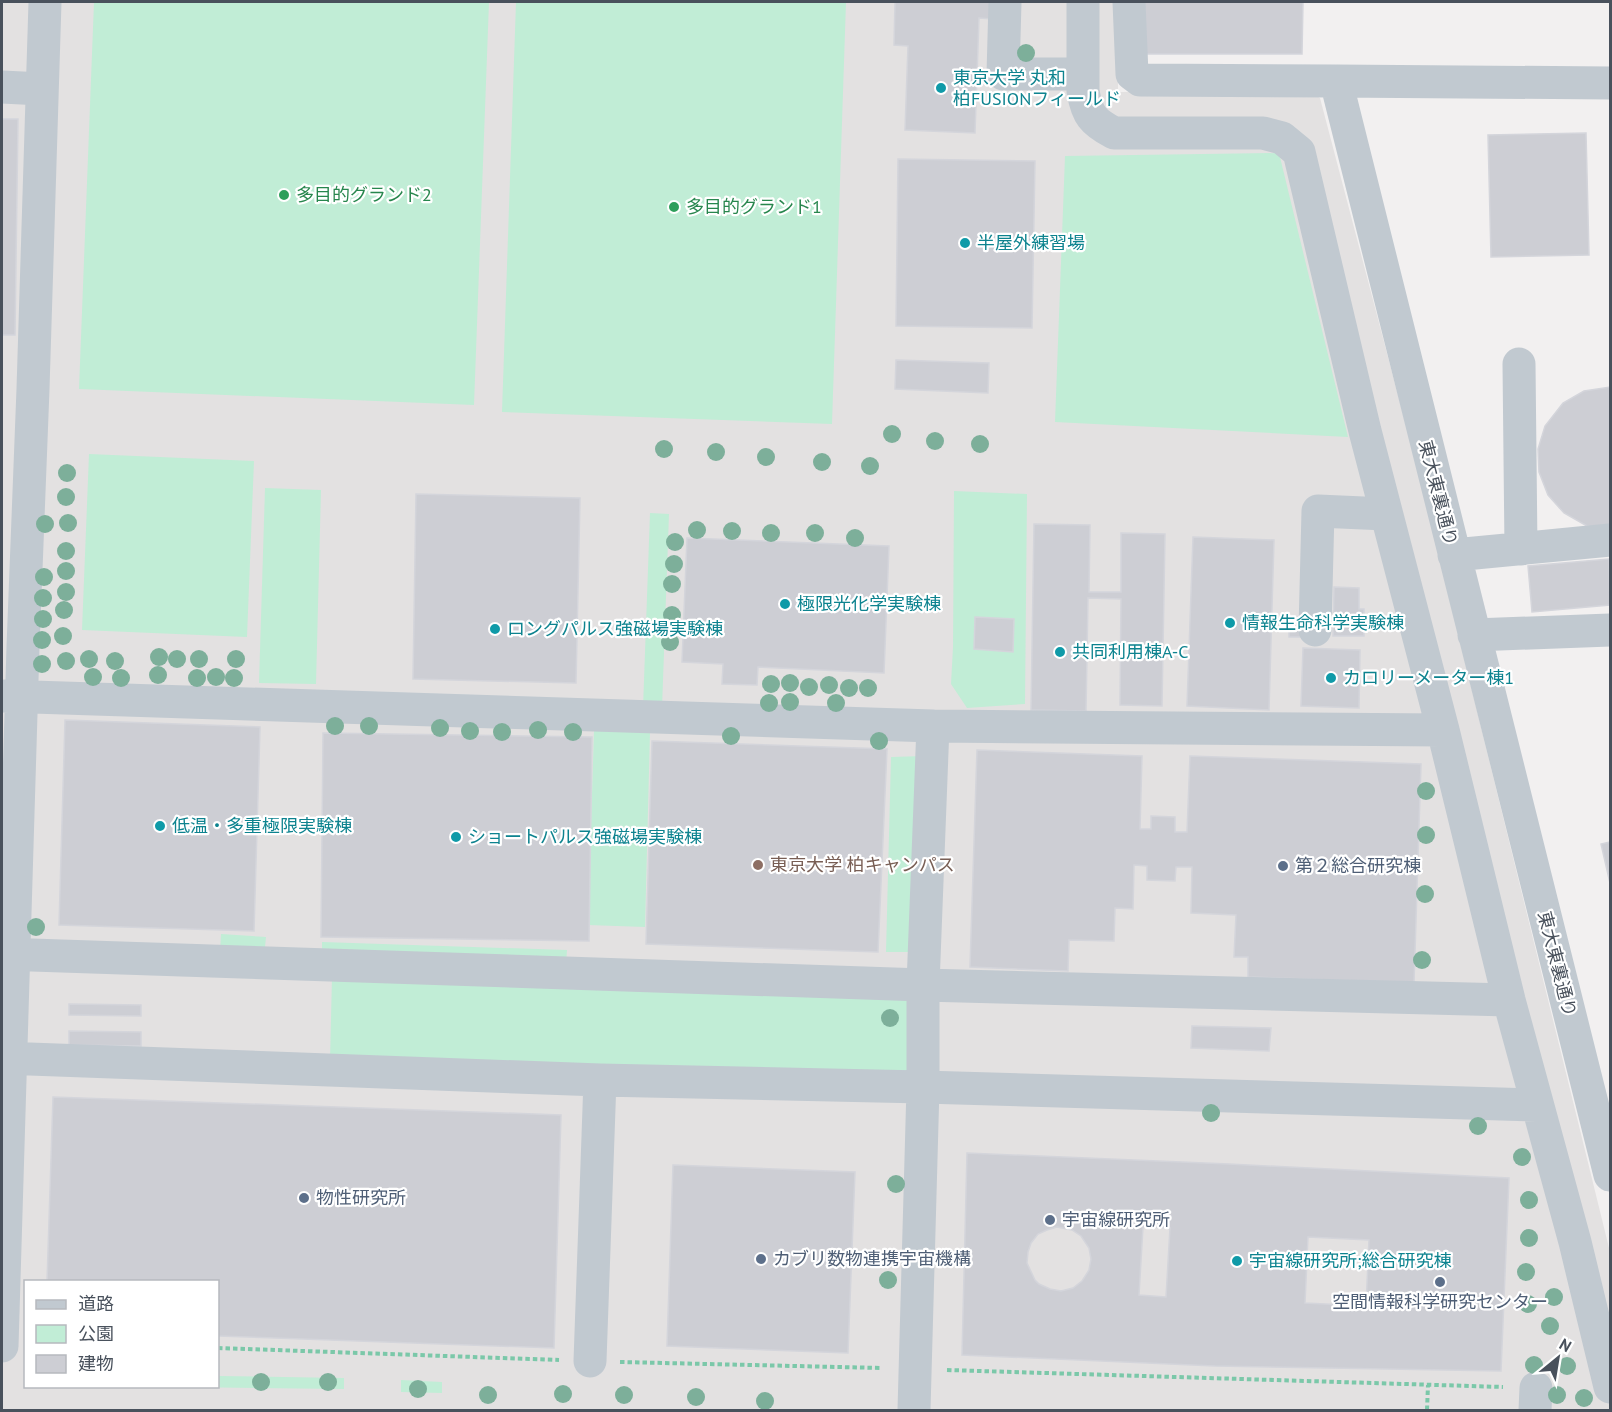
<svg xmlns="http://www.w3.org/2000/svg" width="1612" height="1412" font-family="'PT Sans','Noto Sans JP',sans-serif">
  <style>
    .education { fill: #e3e1e1; fill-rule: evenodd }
    .green { fill: #c1edd6; fill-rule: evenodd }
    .building { fill: #cdced4; stroke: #d4d5db; stroke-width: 1.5; fill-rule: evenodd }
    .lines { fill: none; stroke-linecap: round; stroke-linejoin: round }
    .path { stroke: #7bc8a9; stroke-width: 4; stroke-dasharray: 4.5 3; stroke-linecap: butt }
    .minor { stroke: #c1c9d0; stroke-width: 33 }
    .tree { fill: #7daf9a }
    .culture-dot { fill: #0f9aa8; stroke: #fff; stroke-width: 2 }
    .leisure-dot { fill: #2e9e5b; stroke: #fff; stroke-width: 2 }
    .education-dot { fill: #8d6e63; stroke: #fff; stroke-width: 2 }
    .service-dot { fill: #5c6f8a; stroke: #fff; stroke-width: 2 }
    .labels { text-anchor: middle; stroke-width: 4.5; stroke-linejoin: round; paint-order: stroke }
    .culture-label { font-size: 18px; fill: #0d838f; stroke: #fff; text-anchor: start }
    .leisure-label { font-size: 18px; fill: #27864d; stroke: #fff; text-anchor: start }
    .street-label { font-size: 18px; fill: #49515c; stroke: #fff }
    .education-label { font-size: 18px; fill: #785e54; stroke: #fff; text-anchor: start }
    .service-label { font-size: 18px; fill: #4e5e75; stroke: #fff; text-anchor: start }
  </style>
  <rect width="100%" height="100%" fill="#f2f0f0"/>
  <!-- education -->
  <path class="education" d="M2,2H1118V92L1309,91L1320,98L1420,479L1610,1252V1410H2ZM26,1282H218V1386H26Z"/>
  <!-- green -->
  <path class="green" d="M94,2H489L474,405L79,389Z
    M516,2H846L832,424L502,412Z
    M1279,153L1348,437L1055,422L1065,156Z
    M89,454L254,461L247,637L82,630Z
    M265,488L321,490L316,684L259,683Z
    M954,491L1027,494L1025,704L967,708L951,684L953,647ZM976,617L1014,619L1012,652L974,649Z
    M650,513L669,514L662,708H643Z
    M594,730L650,732L645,927L588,925Z
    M924,756L916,952H886L891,757Z
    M221,934L266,937L264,957L220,954Z
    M322,942L567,950L566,964L322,956Z
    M332,976L916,994L913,1079L330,1061Z
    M218,1376L344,1378V1389L181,1387L218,1386Z
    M401,1380L442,1382V1393L401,1392Z"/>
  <!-- building -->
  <path class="building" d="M895,2H993L992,19L979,18L975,133L905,130L908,46L894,45Z
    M1143,2H1303L1302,54H1143Z
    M2,119H18L15,335H2Z
    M1586,133L1589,255L1491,257L1488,135Z
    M898,159L1035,161L1032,328L896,326Z
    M896,360L989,363L988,393L895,389Z
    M1610,387V529L1587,526L1564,513L1548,495L1539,472L1538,449L1545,426L1563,403L1584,391Z
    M416,494L580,498L576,683L413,679Z
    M1034,524L1090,525L1089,592H1121V533L1165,534L1162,706L1120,705L1121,599L1088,598L1086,711L1031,710Z
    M1193,537L1274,540L1269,710L1187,706Z
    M687,538L889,546L884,673L758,667L757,685L722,684L723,664L682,662Z
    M1609,559L1610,605L1532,612L1528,566Z
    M1334,587L1359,588V609H1364V636H1333Z
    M975,617L1014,619L1013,652L974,649Z
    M1289,617H1306V637H1289Z
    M1303,648L1360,650L1359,708L1301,706Z
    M65,720L260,727L254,931L59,925Z
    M323,733L592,737L589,941L321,937Z
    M652,741L887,749L878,952L646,944Z
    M977,750L1142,756L1140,829H1151V816L1175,817V832H1187L1190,756L1421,764L1414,983L1248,977V957H1234L1236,915L1191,913L1192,867H1176L1175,881L1147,880V866L1134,865L1133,909L1115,908L1114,941L1069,940L1068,971L970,967Z
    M1610,842V883L1601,844Z
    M69,1004L141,1005V1016L69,1015Z
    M1192,1026L1271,1028L1269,1051L1191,1048Z
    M69,1031L141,1032V1046L69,1045Z
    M53,1097L561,1115L554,1348L218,1336V1282H47Z
    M967,1153L1229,1164L1509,1178L1501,1371L1215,1366L962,1355ZM1057,1227L1072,1230L1081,1236L1089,1248L1091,1259L1089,1270L1082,1281L1073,1288L1061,1291L1050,1289L1039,1284L1035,1280L1027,1263L1028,1252L1031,1243L1038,1234L1047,1230ZM1143,1227L1170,1228L1166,1297L1139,1295ZM1308,1237L1369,1240L1366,1306L1305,1303Z
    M673,1165L855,1172L848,1353L667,1346Z"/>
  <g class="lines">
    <!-- path -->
    <path class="path" d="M218,1348L559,1360
      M620,1362L882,1368
      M947,1370L1503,1387
      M1427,1410L1428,1385"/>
    <!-- minor -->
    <path class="minor" d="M1005,2L1003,74H1083
      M1083,2V91C1087,115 1093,122 1114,133H1263L1282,138L1299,152L1365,431L1443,730L1509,1000L1575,1242L1610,1387
      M1129,2L1132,74L1140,80L1336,81L1610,1175
      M1336,81L1610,83
      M2,87L42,89
      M1519,364L1521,549
      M1454,555L1610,540
      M1315,630L1318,511L1386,514
      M1474,635L1610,630
      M2,696L933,726L1443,730
      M2,954L923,985L1509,1000
      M2,1058L600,1080L923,1087L1537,1105
      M2,1346L23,647L33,389L45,2
      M590,1361L600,1080
      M914,1410L923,1087V985L933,726
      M1535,1410L1536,1388"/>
  </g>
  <!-- trees -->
  <g class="tree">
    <circle cx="1026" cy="53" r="9"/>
    <circle cx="892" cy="434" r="9"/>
    <circle cx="935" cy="441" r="9"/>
    <circle cx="980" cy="444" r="9"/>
    <circle cx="664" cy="449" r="9"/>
    <circle cx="716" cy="452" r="9"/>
    <circle cx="766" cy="457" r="9"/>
    <circle cx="822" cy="462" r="9"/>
    <circle cx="870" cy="466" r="9"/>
    <circle cx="67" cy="473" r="9"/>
    <circle cx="66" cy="497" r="9"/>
    <circle cx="68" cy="523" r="9"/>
    <circle cx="45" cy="524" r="9"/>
    <circle cx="697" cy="530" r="9"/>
    <circle cx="732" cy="531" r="9"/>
    <circle cx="771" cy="533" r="9"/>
    <circle cx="815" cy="533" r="9"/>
    <circle cx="855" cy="538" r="9"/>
    <circle cx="675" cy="542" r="9"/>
    <circle cx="66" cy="551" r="9"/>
    <circle cx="674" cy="564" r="9"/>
    <circle cx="66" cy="571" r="9"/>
    <circle cx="44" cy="577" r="9"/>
    <circle cx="672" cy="584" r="9"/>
    <circle cx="66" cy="592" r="9"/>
    <circle cx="43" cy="598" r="9"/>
    <circle cx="64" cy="610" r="9"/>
    <circle cx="672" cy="615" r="9"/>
    <circle cx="43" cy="619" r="9"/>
    <circle cx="63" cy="636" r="9"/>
    <circle cx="42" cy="640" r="9"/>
    <circle cx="670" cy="642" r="9"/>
    <circle cx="159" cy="657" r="9"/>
    <circle cx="89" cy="659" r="9"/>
    <circle cx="177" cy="659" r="9"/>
    <circle cx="199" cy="659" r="9"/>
    <circle cx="236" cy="659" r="9"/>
    <circle cx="66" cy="661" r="9"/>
    <circle cx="115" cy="661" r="9"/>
    <circle cx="42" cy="664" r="9"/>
    <circle cx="158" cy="675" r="9"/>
    <circle cx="93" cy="677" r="9"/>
    <circle cx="216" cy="677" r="9"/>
    <circle cx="121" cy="678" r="9"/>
    <circle cx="197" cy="678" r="9"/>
    <circle cx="234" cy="678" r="9"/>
    <circle cx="790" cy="683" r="9"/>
    <circle cx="771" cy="684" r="9"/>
    <circle cx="829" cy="685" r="9"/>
    <circle cx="809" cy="687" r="9"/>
    <circle cx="849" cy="688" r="9"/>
    <circle cx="868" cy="688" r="9"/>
    <circle cx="790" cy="702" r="9"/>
    <circle cx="769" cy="703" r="9"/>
    <circle cx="836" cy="703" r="9"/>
    <circle cx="335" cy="726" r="9"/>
    <circle cx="369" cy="726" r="9"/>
    <circle cx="440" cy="728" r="9"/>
    <circle cx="538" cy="730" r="9"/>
    <circle cx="470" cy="731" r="9"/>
    <circle cx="502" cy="732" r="9"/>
    <circle cx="573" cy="732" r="9"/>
    <circle cx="731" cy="736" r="9"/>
    <circle cx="879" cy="741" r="9"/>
    <circle cx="1426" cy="791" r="9"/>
    <circle cx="1426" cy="835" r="9"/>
    <circle cx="1425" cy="894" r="9"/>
    <circle cx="36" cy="927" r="9"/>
    <circle cx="1422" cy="960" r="9"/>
    <circle cx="890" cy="1018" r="9"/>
    <circle cx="1211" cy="1113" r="9"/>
    <circle cx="1478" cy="1126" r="9"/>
    <circle cx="1522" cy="1157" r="9"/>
    <circle cx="896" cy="1184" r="9"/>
    <circle cx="1529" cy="1200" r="9"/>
    <circle cx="1529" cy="1238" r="9"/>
    <circle cx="1526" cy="1272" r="9"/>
    <circle cx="888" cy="1280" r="9"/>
    <circle cx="1554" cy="1297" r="9"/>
    <circle cx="1528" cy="1304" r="9"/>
    <circle cx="1550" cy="1326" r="9"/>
    <circle cx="1534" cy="1365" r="9"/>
    <circle cx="1567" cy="1366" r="9"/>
    <circle cx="261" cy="1382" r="9"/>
    <circle cx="328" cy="1382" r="9"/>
    <circle cx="418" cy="1389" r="9"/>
    <circle cx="563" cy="1394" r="9"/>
    <circle cx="488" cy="1395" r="9"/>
    <circle cx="624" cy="1395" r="9"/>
    <circle cx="1557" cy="1395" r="9"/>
    <circle cx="696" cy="1397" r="9"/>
    <circle cx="1584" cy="1398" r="9"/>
    <circle cx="765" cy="1401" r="9"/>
  </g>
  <!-- markers -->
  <g class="culture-dot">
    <circle cx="941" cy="88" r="6"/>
    <circle cx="965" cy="243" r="6"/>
    <circle cx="785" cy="604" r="6"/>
    <circle cx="1230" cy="623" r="6"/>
    <circle cx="495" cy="629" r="6"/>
    <circle cx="1060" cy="652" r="6"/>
    <circle cx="1331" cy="678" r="6"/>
    <circle cx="160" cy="826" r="6"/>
    <circle cx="456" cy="837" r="6"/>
    <circle cx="1237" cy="1261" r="6"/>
  </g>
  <g class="leisure-dot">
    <circle cx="284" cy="195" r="6"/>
    <circle cx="674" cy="207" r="6"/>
  </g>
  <circle class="education-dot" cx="758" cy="865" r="6"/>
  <g class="service-dot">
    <circle cx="1283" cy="866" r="6"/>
    <circle cx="304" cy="1198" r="6"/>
    <circle cx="1050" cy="1220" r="6"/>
    <circle cx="761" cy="1259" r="6"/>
    <circle cx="1440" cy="1282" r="6"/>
  </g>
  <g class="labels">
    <!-- culture labels -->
    <g class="culture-label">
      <text x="953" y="84">東京大学 丸和<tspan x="953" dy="21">柏FUSIONフィールド</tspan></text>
      <text x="977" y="249">半屋外練習場</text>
      <text x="797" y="610">極限光化学実験棟</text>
      <text x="1242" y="629">情報生命科学実験棟</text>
      <text x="507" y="635">ロングパルス強磁場実験棟</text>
      <text x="1072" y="658">共同利用棟A-C</text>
      <text x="1343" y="684">カロリーメーター棟1</text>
      <text x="172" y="832">低温・多重極限実験棟</text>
      <text x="468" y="843">ショートパルス強磁場実験棟</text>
      <text x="1249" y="1267">宇宙線研究所;総合研究棟</text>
    </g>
    <!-- leisure labels -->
    <g class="leisure-label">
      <text x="296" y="201">多目的グランド2</text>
      <text x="686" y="213">多目的グランド1</text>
    </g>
    <!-- street labels -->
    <g class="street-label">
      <text transform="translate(1438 493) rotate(76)" y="6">東大東裏通り</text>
      <text transform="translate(1557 964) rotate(76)" y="6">東大東裏通り</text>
    </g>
    <!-- education labels -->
    <g class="education-label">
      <text x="770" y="871">東京大学 柏キャンパス</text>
    </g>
    <!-- service labels -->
    <g class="service-label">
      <text x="1295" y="872">第２総合研究棟</text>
      <text x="316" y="1204">物性研究所</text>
      <text x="1062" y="1226">宇宙線研究所</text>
      <text x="773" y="1265">カブリ数物連携宇宙機構</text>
      <text x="1440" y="1308" text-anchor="middle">空間情報科学研究センター</text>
    </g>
  </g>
  <!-- border -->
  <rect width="1612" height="1412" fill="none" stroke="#49515c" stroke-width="6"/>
  <!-- legend -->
  <rect x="24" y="1280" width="195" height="108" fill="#ffffff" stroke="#b6b9be" stroke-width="1.5"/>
  <rect x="36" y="1300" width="30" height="9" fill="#c1c9d0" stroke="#b6b9be" stroke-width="1.5"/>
  <text x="78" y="1310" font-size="18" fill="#49515c">道路</text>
  <rect x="36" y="1325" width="30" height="18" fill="#c1edd6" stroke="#b6b9be" stroke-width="1.5"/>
  <text x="78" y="1340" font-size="18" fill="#49515c">公園</text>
  <rect x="36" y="1355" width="30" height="18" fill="#cdced4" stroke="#b6b9be" stroke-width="1.5"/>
  <text x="78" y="1370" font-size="18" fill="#49515c">建物</text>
  <!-- north arrow -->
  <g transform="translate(1558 1358) rotate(30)" stroke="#ffffff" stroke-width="4.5" paint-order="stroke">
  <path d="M0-4.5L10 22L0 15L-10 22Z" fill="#49515c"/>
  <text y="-9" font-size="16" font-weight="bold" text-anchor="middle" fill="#49515c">N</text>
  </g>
</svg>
